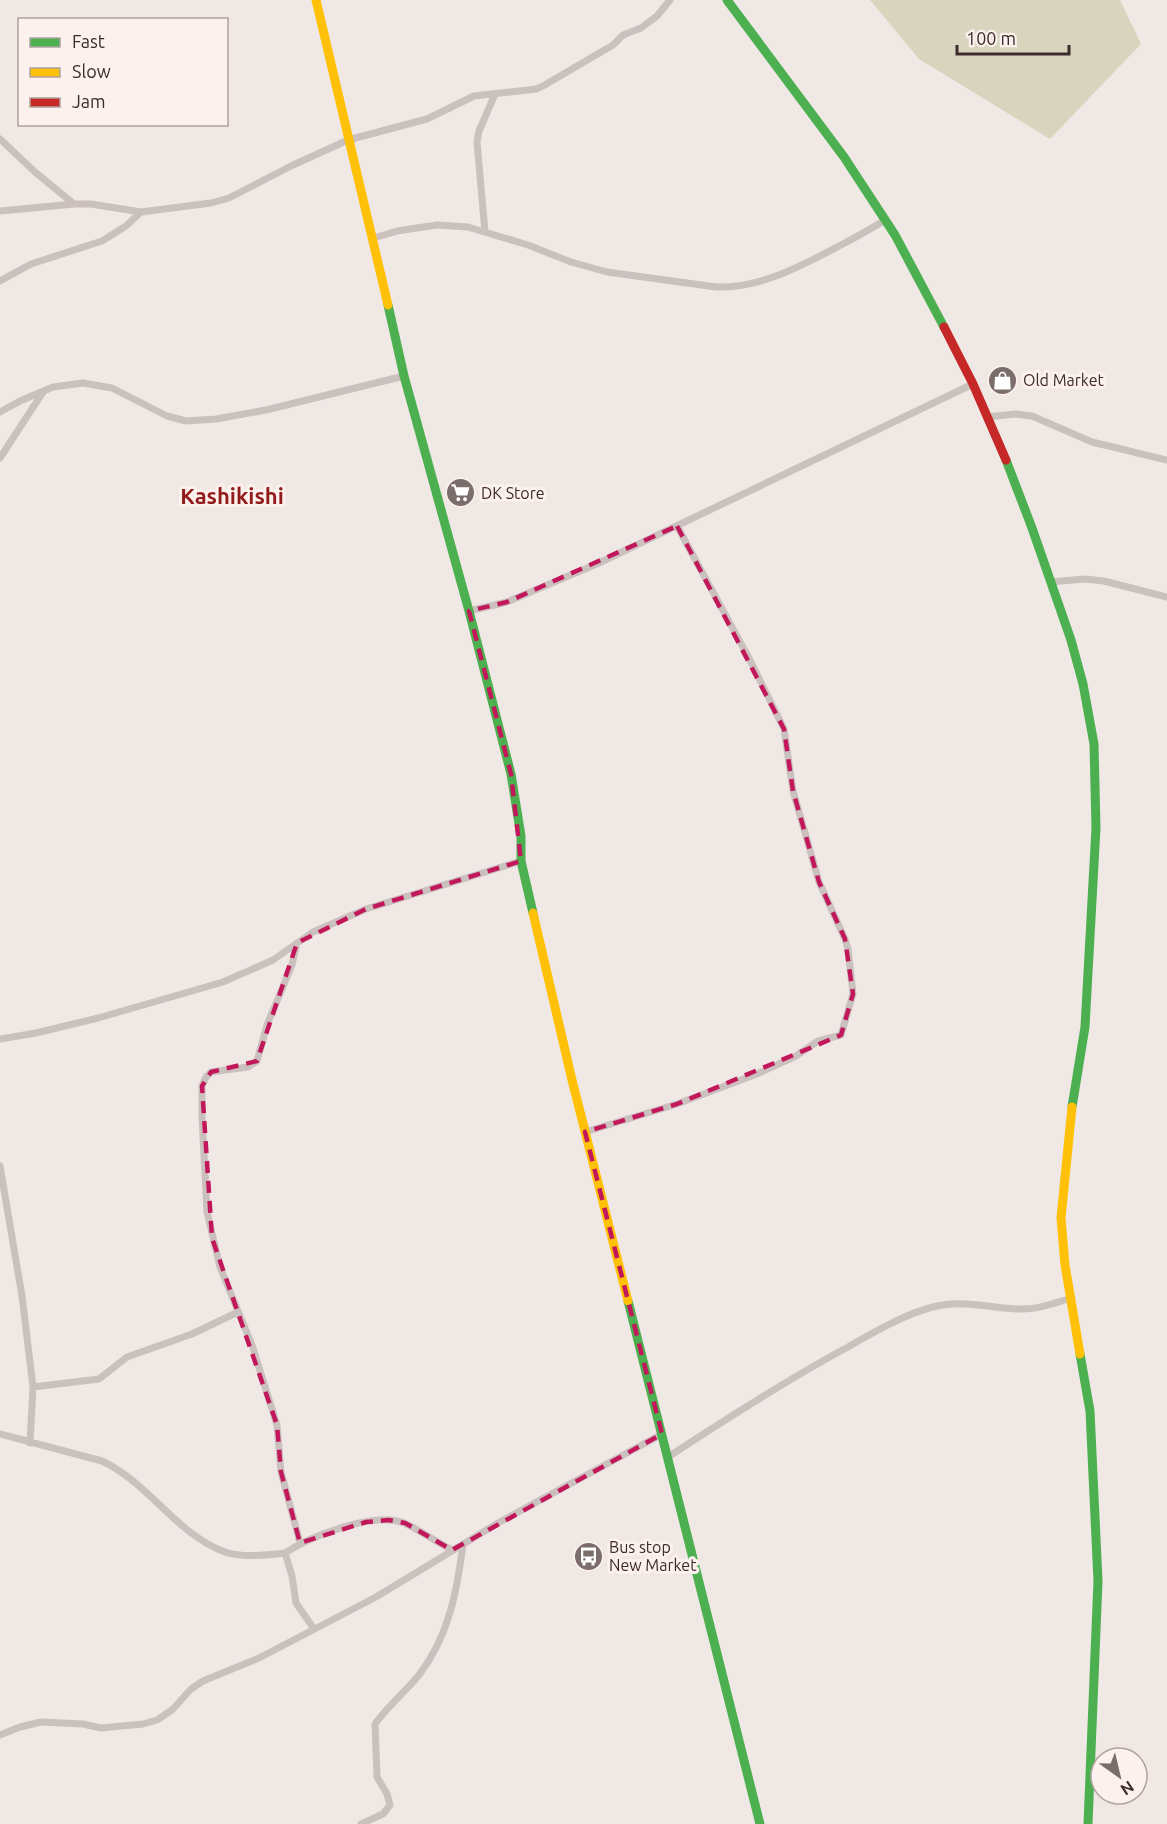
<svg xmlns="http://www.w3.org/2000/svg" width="1167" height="1824" font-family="Ubuntu,sans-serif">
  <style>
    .green { fill: #d7d5be }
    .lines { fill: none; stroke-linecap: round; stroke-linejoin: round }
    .street { stroke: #cac0bd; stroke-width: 7 }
    .fast { stroke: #4caf50; stroke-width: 9 }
    .slow { stroke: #ffc107; stroke-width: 9 }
    .jam { stroke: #c62828; stroke-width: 9 }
    .marked { fill: none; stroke: #c2185b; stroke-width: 4.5; stroke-dasharray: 12 8; stroke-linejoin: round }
    .labels { text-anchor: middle; stroke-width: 6; stroke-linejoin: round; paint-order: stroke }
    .poi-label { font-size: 16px; fill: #3c2b2a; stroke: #fcf1ed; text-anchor: start }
    .district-label { font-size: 22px; font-weight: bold; fill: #921b1b; stroke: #fcf1ed }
  </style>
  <rect width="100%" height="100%" fill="#f0e8e5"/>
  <!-- green -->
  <path class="green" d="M870,0H1120L1141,44L1050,139L919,59Z"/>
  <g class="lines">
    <!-- street -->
    <path class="street" d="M0,139L35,172L74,204
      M0,211L74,204H91L141,212L211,203L229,198L291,166L348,140L427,119L474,96L536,89L543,86L613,45L623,35L641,28L657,16L670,0
      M485,232L477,142L479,131L495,94
      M374,238L397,231L437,225L468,227L528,245L571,262L607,272L716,287C762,288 801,266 841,245C856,237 871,229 885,220
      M0,281L31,264L102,241L126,226L141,212
      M0,412L20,401L53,387L83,383L112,388L167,416L186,421L216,419L266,410L404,376
      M987,417L1015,414L1032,416L1092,442L1167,460
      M0,458L43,392
      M1050,582L1085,579L1104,581L1167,597
      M469,611L507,602L599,563L973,384
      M297,943L292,965L267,1025L257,1061L248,1067L211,1072L206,1077L202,1086V1117L207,1212L220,1267L252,1345L277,1425L281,1472L300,1543
      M0,1039L36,1033L98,1018L223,982L273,960L313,932L366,909L521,861
      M585,1132L677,1104L757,1074L796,1056L818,1041L841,1035L853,994L848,949L845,939L819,882L806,836L793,791L784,729L751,662L677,526
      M0,1166L22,1296L33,1387L30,1443
      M33,1387L99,1379L127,1357L192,1334L238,1312
      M0,1434L102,1461C149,1483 176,1534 225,1552C243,1558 267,1555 285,1553L292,1576L296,1603L314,1629
      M668,1457C726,1419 785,1381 846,1348C874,1332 906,1313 937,1306C965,1300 991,1308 1019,1309C1037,1310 1054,1303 1072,1298
      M285,1553C311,1536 374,1511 404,1523C420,1530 436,1542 452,1550
      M0,1735L20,1727L41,1722L83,1724L101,1728L143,1724L157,1720L172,1710L191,1689L203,1681L259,1658L376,1597L498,1523L662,1434
      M361,1824L383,1814L390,1805L387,1794L377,1777L375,1724C388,1706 405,1692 419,1675C449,1636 457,1591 463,1544"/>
    <!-- fast -->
    <path class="fast" d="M727,0L844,157L895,235L944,327
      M388,305L404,376L469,611L511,774L521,836V861L533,913
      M1006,460L1032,528L1071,640L1083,684L1094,744L1096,828L1085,1027L1072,1107
      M628,1301L760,1824
      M1080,1354L1090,1411L1098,1581L1088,1824"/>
    <!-- slow -->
    <path class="slow" d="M316,0L388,305
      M533,913L572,1080L628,1301
      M1072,1107L1061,1218L1065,1265L1080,1354"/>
    <!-- jam -->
    <path class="jam" d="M944,327L973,384L1006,460"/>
  </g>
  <!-- marked area -->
  <path class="marked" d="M677,526L784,729L793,791L819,882L845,939L853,994L841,1035L677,1104L585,1132L662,1434L452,1550L405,1523L389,1520L366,1522L300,1543L281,1472L277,1425L212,1238L202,1086L211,1072L257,1061L297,943L366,909L521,861L511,774L469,611L507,602Z"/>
  <!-- icons -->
  <defs>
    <symbol id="shop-disc" viewBox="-11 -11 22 22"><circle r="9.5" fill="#7b6d6b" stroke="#fcf1ed"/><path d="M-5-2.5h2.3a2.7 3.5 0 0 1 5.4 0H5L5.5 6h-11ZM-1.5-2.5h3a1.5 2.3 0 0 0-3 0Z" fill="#fff"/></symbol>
    <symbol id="supermarket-disc" viewBox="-11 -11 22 22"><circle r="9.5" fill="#7b6d6b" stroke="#fcf1ed"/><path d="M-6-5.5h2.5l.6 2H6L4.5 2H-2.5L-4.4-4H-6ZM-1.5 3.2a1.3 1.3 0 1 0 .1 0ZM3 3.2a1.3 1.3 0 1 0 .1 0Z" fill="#fff"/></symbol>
    <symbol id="bus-disc" viewBox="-11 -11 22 22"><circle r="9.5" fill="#7b6d6b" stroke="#fcf1ed"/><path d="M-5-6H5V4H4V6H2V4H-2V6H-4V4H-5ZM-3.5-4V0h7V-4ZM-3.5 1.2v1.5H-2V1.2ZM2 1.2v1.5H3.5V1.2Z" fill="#fff"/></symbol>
  </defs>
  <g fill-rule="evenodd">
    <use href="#shop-disc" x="986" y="364" width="33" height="33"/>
    <use href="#supermarket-disc" x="444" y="476" width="33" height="33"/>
    <use href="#bus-disc" x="572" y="1540" width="33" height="33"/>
  </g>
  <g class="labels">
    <!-- poi labels -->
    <g class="poi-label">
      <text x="1023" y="386">Old Market</text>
      <text x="481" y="499">DK Store</text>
      <text x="609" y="1553">Bus stop<tspan x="609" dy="18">New Market</tspan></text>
    </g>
    <!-- district labels -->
    <g class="district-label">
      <text x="232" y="504">Kashikishi</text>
    </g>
  </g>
  <!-- legend -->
  <rect x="18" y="18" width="210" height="108" fill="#fcf1ed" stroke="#afa29f" stroke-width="1.5"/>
  <rect x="30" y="38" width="30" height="9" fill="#4caf50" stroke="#afa29f" stroke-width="1.5"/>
  <text x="72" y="48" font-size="18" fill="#3c2b2a">Fast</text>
  <rect x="30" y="68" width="30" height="9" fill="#ffc107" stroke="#afa29f" stroke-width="1.5"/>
  <text x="72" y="78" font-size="18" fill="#3c2b2a">Slow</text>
  <rect x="30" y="98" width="30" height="9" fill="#c62828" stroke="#afa29f" stroke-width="1.5"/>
  <text x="72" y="108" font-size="18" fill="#3c2b2a">Jam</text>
  <!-- north arrow -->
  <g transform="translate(1119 1776) rotate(146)"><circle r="28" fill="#fcf1ed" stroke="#afa29f" stroke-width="1.5"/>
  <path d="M0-4.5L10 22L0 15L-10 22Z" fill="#7b6d6b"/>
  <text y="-9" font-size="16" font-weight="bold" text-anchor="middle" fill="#3c2b2a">N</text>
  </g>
  <!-- scale -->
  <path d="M957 45v9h112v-9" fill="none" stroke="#3c2b2a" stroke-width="3"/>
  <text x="966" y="45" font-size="18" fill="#3c2b2a" stroke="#fcf1ed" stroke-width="4.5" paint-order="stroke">100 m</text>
</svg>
